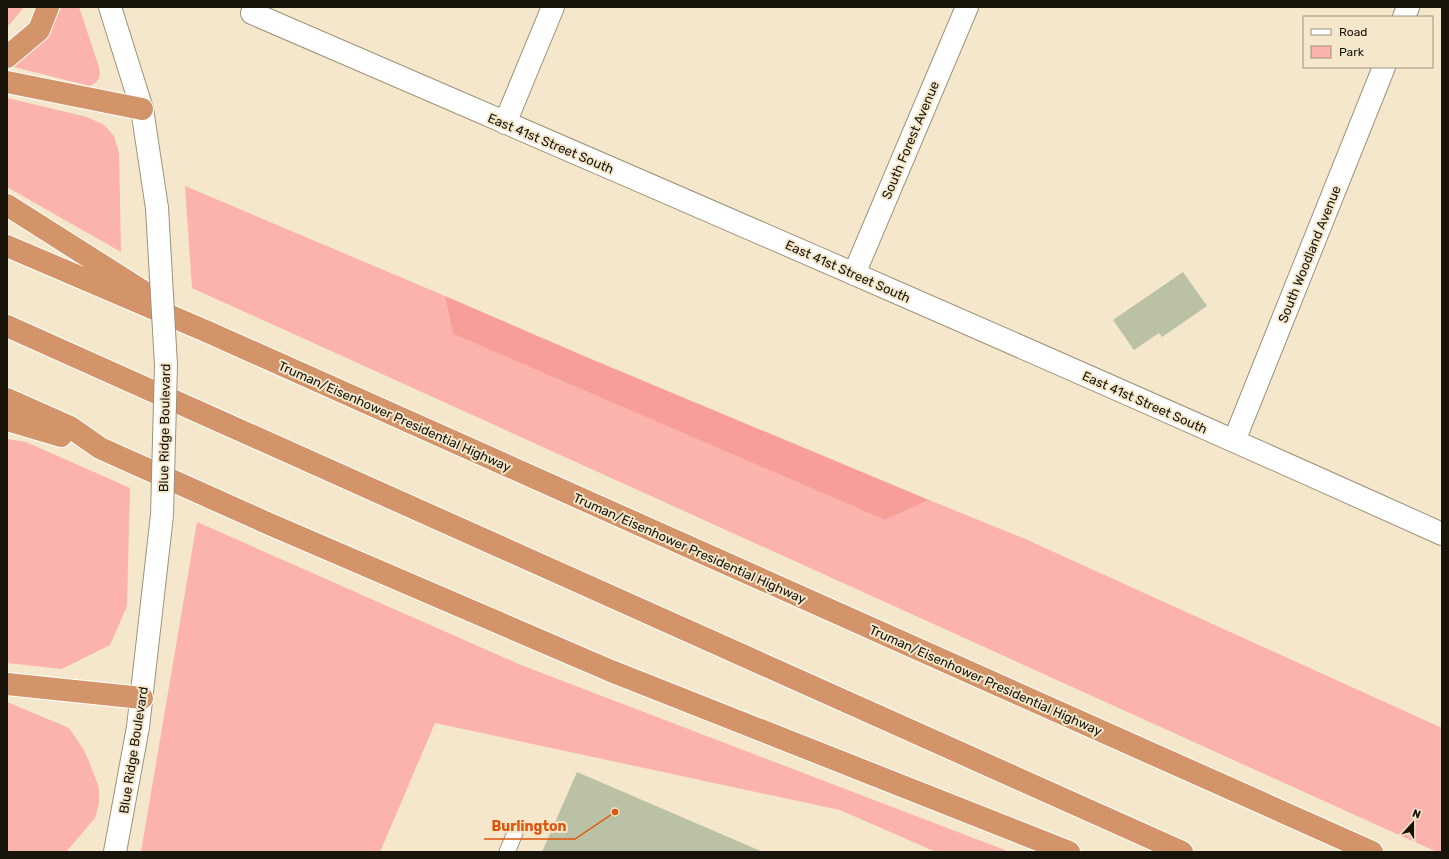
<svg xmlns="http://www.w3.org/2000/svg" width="1449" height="859" font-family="Rubik,sans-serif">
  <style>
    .green { fill: #fcb2ad }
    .forest { fill: #f89e98 }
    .building { fill: #bbc1a5 }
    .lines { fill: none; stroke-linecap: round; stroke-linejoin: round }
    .service-casing { stroke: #9e9278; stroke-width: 17 }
    .minor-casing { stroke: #9e9278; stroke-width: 24 }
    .tertiary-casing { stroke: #9e9278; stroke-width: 24 }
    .motorway-casing { stroke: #fff; stroke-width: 24 }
    .service { stroke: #fff; stroke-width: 15 }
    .minor { stroke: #fff; stroke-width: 22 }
    .tertiary { stroke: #fff; stroke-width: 22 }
    .motorway { stroke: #d49469; stroke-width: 22 }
    .tertiary-bridge-casing { stroke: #9e9278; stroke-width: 24; stroke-linecap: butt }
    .tertiary-bridge { stroke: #fff; stroke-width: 22 }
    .labels { text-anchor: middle; stroke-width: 4; stroke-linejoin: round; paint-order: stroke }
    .street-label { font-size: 13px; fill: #18140a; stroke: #f4e7cb }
    .leader { fill: none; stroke: #de560c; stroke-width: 1.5 }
    .callout-dot { fill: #de560c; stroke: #f4e7cb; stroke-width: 1.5 }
    .callout-label { font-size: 14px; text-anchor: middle; font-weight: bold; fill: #de560c; stroke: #f4e7cb; stroke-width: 4; stroke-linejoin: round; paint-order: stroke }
  </style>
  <rect width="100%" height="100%" fill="#f4e7cb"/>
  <!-- green -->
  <path class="green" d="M7,7H24L10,24L7,26Z
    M62,7H79L99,67C101,78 99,81 90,86L10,66L52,23Z
    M7,98L87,117L104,125L114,136L119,153L121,252L7,187Z
    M185,186L445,296L453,334L885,520L929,500L1023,538L1442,728V852H1437L1377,825L192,288Z
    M7,439L26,442L130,488L127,606L110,645L62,669L7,663Z
    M197,522L521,665L1010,852H936L840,810L435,723L380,852H141Z
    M7,702L69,728L84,750L92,769L99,788V804L95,818L66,852H7Z"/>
  <!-- forest -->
  <path class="forest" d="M445,296L591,359L929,500L885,520L453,334Z"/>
  <!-- building -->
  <path class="building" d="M1183,272L1207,306L1162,337L1159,333L1134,350L1113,320Z
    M577,772L763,852H542Z"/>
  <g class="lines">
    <defs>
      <path id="service" d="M507,852L515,833"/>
      <path id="minor" d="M252,13C650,185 1047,356 1442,534
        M1404,17L1408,7
        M505,123L553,7
        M854,274L967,7
        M1234,441L1384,67"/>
      <path id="tertiary" d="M110,7L142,109L157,208
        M115,852L138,727L162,515"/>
      <path id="motorway" d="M7,57L39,30L48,7
        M7,82L142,109
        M7,205L152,297
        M7,246L208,332L1372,852
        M7,326L1182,852
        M7,399L70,427L100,448L267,523L611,671L1069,852
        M7,420L61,436
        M7,684L142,698"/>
    </defs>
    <!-- service casing -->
    <use href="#service" class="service-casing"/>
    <!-- minor casing -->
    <use href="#minor" class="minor-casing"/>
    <!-- tertiary casing -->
    <use href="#tertiary" class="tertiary-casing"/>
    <!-- motorway casing -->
    <use href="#motorway" class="motorway-casing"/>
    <!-- service -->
    <use href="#service" class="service"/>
    <!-- minor -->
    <use href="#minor" class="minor"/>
    <!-- tertiary -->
    <use href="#tertiary" class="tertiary"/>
    <!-- motorway -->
    <use href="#motorway" class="motorway"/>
    <defs>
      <path id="tertiary-bridge" d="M157,208L166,365L162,515"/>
    </defs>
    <!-- tertiary-bridge casing -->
    <use href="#tertiary-bridge" class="tertiary-bridge-casing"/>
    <!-- tertiary-bridge -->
    <use href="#tertiary-bridge" class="tertiary-bridge"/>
  </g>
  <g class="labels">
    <!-- street labels -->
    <g class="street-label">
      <text transform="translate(910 140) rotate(-67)" y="5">South Forest Avenue</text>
      <text transform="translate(551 143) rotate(23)" y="5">East 41st Street South</text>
      <text transform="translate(1309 254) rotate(-68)" y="5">South Woodland Avenue</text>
      <text transform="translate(848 271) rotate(24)" y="5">East 41st Street South</text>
      <text transform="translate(1145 402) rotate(24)" y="5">East 41st Street South</text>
      <text transform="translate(395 416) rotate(24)" y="5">Truman/Eisenhower Presidential Highway</text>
      <text transform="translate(164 428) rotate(-89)" y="5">Blue Ridge Boulevard</text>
      <text transform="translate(690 548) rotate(24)" y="5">Truman/Eisenhower Presidential Highway</text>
      <text transform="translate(986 680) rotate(24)" y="5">Truman/Eisenhower Presidential Highway</text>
      <text transform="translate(133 750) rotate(-81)" y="5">Blue Ridge Boulevard</text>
    </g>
  </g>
  <!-- callouts -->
  <path class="leader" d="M615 812L575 839H484"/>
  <circle class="callout-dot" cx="615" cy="812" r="4"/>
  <g class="callout-label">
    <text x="529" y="831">Burlington</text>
  </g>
  <!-- border -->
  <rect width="1449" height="859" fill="none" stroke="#18140a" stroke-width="16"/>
  <!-- legend -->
  <rect x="1303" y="16" width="130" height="52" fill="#f4e7cb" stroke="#9c937e"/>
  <rect x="1311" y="29" width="20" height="6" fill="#ffffff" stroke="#9c937e"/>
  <text x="1339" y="36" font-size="12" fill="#18140a">Road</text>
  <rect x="1311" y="46" width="20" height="12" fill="#fcb2ad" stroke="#9c937e"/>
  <text x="1339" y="56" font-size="12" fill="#18140a">Park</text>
  <!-- north arrow -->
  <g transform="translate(1413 823) rotate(21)" stroke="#f4e7cb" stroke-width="3" paint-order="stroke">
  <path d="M0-3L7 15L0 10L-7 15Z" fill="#18140a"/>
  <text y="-6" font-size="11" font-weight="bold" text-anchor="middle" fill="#18140a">N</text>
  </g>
</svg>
